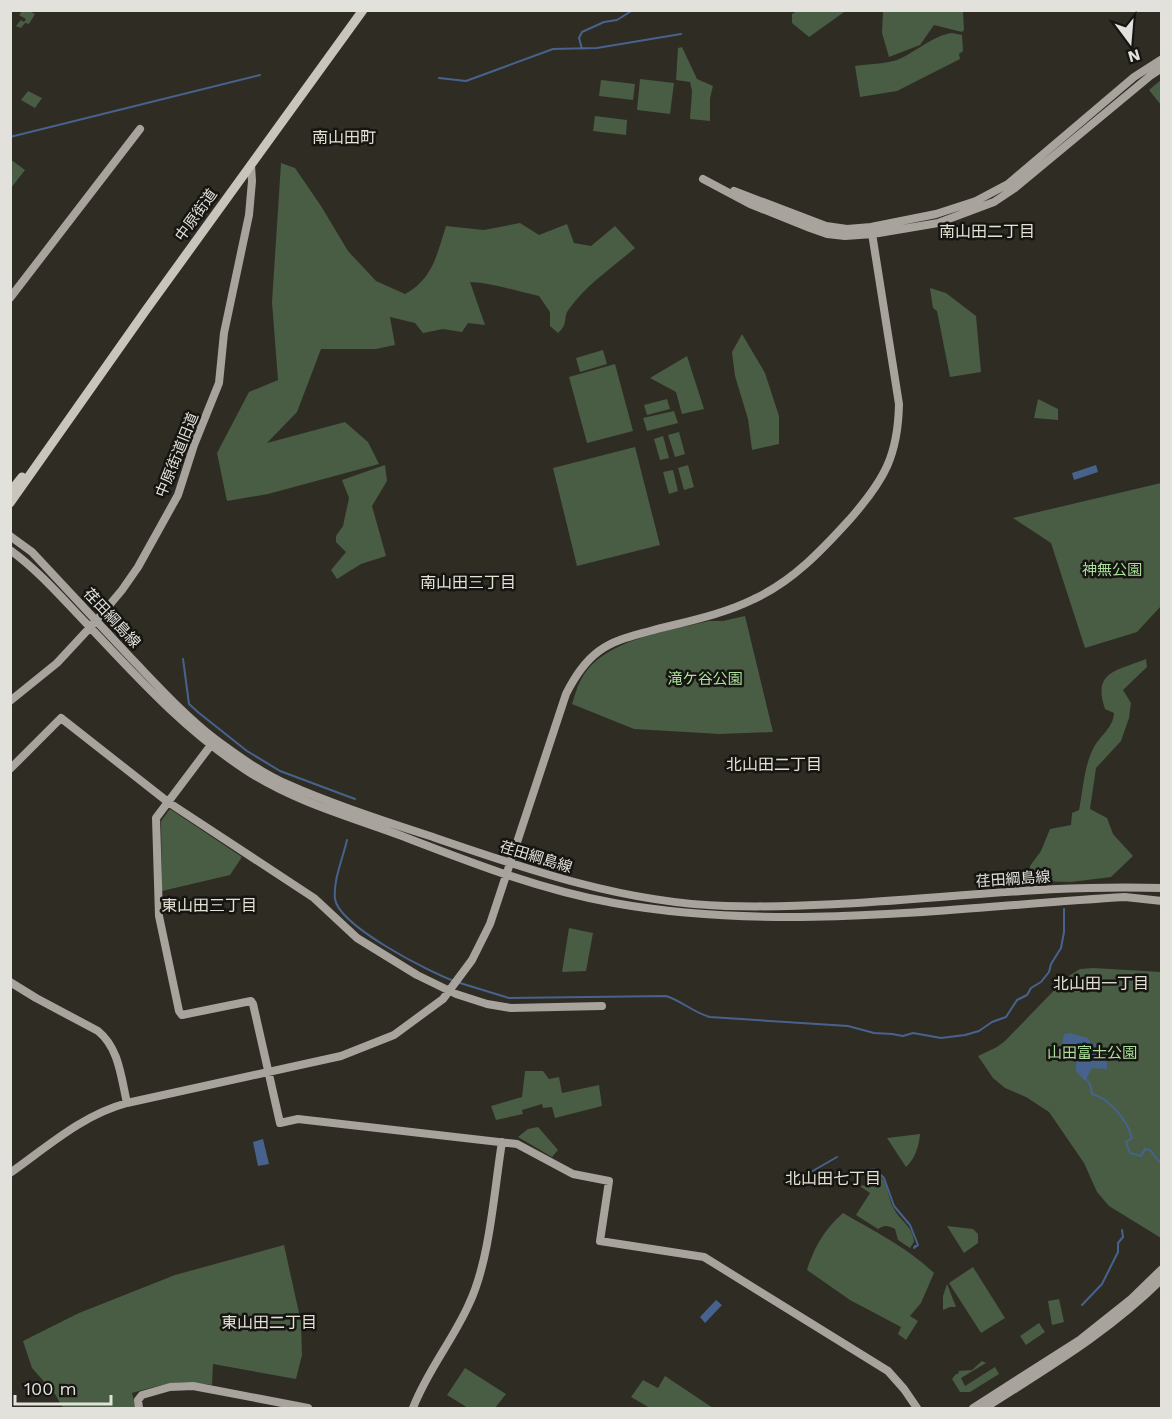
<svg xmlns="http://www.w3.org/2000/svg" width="1172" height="1419" font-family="'Work Sans','Noto Sans JP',sans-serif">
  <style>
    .green { fill: #495c44 }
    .water { fill: #47638d }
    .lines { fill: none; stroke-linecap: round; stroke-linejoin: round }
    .stream { stroke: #47638d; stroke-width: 2 }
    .secondary { stroke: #a8a39d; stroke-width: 8 }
    .primary { stroke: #cac5bc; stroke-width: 9 }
    .labels { text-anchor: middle; stroke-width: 5; stroke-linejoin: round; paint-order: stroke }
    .street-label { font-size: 15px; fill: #e2e1db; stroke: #161511 }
    .park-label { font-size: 15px; fill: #abdf9b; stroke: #161511 }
    .neighbourhood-label { font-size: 16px; fill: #e4e1d5; stroke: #161511 }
  </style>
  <rect width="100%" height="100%" fill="#2f2c24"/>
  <!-- green -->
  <path class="green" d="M847,10L809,37L792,23V14L797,11Z
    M22,11H29L35,14L29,24L25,23L21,28L16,26L21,20L24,22L26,19L19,15Z
    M883,11H963L964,30L962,32L934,25L920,45L889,57L882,33Z
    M952,33L962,35L963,51L959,54L960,59L897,91L860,97L855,66C868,64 885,64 897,60C916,52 934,35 952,33Z
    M682,47L697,79L713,86L710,98V121L690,119L692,91L690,82L676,80L678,48Z
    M640,79L674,83L670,114L637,110Z
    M601,80L635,84L633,100L599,96Z
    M1161,80V105L1149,90Z
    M28,91L42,98L35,108L21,100Z
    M595,116L627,120L626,135L593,131Z
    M10,159L25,170L11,188H10Z
    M281,163L295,168L321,206L348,251L376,281L405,294C433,279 437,254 446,226L484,230L520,223L539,235L567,224L574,243L591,246L615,226L635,248C613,267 586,285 569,309C562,318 570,322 558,333L550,326V312L539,296C515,291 494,283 470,282L485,325L468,323L462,332L443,329L423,333L415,323L390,317L395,345L376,349H321L297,412L267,443L345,422L368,442L379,464L268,494L227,501L217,453L249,392L278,380L272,302Z
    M930,288L946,293L976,316L981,372L950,377L937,311L933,308Z
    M742,334L765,373L779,416V444L752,450L748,419L735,376L732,352Z
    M603,350L607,364L580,372L576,358Z
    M687,356L704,409L682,414L676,392L650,378Z
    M615,364L633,431L587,443L569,377Z
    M667,399L670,409L647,415L644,405Z
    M1038,399L1058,409V420L1034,418Z
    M674,411L678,423L647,431L643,418Z
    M679,432L685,454L675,457L668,435Z
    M663,436L669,458L660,460L654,439Z
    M635,447L660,545L577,566L553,468Z
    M385,465L387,481L372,506L386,556L361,564L337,579L331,570L346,552L336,542V536L343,526L349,498L342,480Z
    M688,465L694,487L684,490L678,468Z
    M673,470L678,491L669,494L663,472Z
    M1161,483V606L1137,632L1085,648L1051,543L1013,518Z
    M745,616L773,732L720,734L634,729L572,704C575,695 577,686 582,678C604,639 669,631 709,621H723Z
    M1146,659L1147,667L1123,690L1131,703L1129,718L1121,741L1096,768L1090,809L1107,818L1113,834L1133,856L1111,877L1071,882L1030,881V866L1041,851L1050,829L1071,825L1072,813L1079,810C1083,790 1084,767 1093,749C1099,736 1113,729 1114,713L1105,709C1092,671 1117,671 1146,659Z
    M170,809L242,857L230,875L162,891L161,821Z
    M569,928L593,933L586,971L562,972Z
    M1093,968L1161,972V1238L1109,1206L1097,1192L1084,1163L1049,1112L1026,1097L1005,1088L993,1078L978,1056L997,1047L1005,1041L1067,977L1080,969Z
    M525,1071H543L549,1079L559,1077L562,1093L599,1085L602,1106L555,1118L552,1107L543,1108L542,1104L522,1110L523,1114L496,1120L491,1106L522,1097Z
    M538,1127L558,1150L552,1157L518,1137L528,1129Z
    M920,1134C919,1146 915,1159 906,1167L887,1138Z
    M869,1171C889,1172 886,1196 894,1209C901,1222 913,1226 914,1242L910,1248L898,1240L895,1229C889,1226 885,1224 878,1229L856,1215L870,1193L861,1187L862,1185L865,1186L871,1179Z
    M843,1213C874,1231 908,1248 934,1273L921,1303L910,1316L918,1321L906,1340L898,1334L901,1327L850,1300L807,1270C815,1246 824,1230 843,1213Z
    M947,1226L973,1229L978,1234V1243L964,1253Z
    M284,1245L301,1322L302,1355L296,1379L213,1364L212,1385C179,1379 164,1384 132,1393L136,1408H63L55,1394L32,1368L23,1341L79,1313L175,1275Z
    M973,1267L1005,1318L981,1333L949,1283Z
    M947,1284L956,1307H950L943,1310V1296Z
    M1059,1299L1064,1322L1052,1325L1048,1301Z
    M1039,1323L1045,1332L1026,1345L1020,1336Z
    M982,1361L986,1363L961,1378L965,1386L995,1367L999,1374L970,1392H960L952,1379L956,1374H958L959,1371L972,1370Z
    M465,1368L506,1394L495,1408H468L447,1395Z
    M665,1376L713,1408H650L631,1397L643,1380L658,1388Z"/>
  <!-- water -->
  <path class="water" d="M1096,465L1098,472L1074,480L1072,473Z
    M1070,1033L1088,1038L1091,1043L1096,1044L1094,1049L1101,1061L1104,1060L1107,1062V1069L1092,1068L1085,1081L1076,1071C1076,1052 1077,1055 1062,1044L1064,1034Z
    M263,1139L269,1164L258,1166L253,1142Z
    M716,1300L722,1305L705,1323L700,1317Z"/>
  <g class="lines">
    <!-- stream -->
    <path class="stream" d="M582,49L579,38L582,32L604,22L617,20L633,10
      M439,78L466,81L553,49L597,48L681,34
      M10,137L260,75
      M183,659L189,704L199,713L247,751L280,771L355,799
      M347,840C343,858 333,880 335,899C339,926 429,972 454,981
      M460,983L509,998L666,996C682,1001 694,1013 710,1017L848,1026L874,1033L892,1034L903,1036L913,1033L941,1038L965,1035L979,1031L992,1022L1006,1017L1017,1000L1027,995L1031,988L1041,982L1049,972L1051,964L1061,948L1064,932V909
      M1086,1079L1090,1084L1092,1094C1109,1098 1128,1121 1132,1138L1126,1142L1130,1153L1141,1156L1145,1149L1150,1150L1162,1165
      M811,1172L837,1157
      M867,1173L868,1174H865L866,1170L874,1169L884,1178L894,1206L910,1225L918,1245L914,1248L915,1246
      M1082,1305L1102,1284L1118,1252V1243L1123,1237L1122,1230"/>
    <!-- secondary -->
    <path class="secondary" d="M703,179L750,204L810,228L827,234L845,236L873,234L938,223L994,202L1015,188L1150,76L1162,68
      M734,191L826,226L847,229L871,227L936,214L976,201L1008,184L1134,77L1162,59
      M10,298L140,129
      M10,536L32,552C65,587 97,622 130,657C157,685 184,715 215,739C238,756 263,774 289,785C334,805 383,821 430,836C526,869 623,903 726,906C871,910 1016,883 1162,888
      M10,550C39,571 61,597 86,623C136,676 186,732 249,772C296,802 351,817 402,836C472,863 541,890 614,903C781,933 957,907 1125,897L1162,901
      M10,701L57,663L96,621L122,590L138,567L178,495L194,445L219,383L224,333L249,215L252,181L251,165
      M211,745L156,818L159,916L179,1011L182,1015L246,1002L251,1001L253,1004L280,1123L298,1119L517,1144L573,1174L609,1181L600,1241L704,1257L888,1371L904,1389L917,1408
      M10,769L61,718L168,802L314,898L357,938L417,975L456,994L487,1004L511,1008L602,1006
      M10,982L36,998L98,1031C119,1048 121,1077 127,1103
      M10,1173C47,1147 82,1115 127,1103L341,1056L394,1035L443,999L472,960L490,924L566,694C574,678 584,662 599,651C614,640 632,636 650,631C684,622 722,615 754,599C793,581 822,550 851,518C884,480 898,456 899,404L871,227
      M139,1408L138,1400L142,1395L170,1387L193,1386L308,1408
      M413,1408C427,1371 453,1340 469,1304C490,1260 494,1191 502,1142
      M973,1408L1081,1339L1130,1300L1162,1269
      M985,1408C1047,1368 1109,1332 1162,1279"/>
    <!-- primary -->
    <path class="primary" d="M10,492L22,477
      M10,503L146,310L363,10"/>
  </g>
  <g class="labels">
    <!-- street labels -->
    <g class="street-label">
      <text transform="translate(196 215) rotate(-54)" y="5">中原街道</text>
      <text transform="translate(177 455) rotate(-68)" y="5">中原街道旧道</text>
      <text transform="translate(112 618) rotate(47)" y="5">荏田綱島線</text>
      <text transform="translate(536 857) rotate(17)" y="5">荏田綱島線</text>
      <text transform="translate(1013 879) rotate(-4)" y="5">荏田綱島線</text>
    </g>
    <!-- park labels -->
    <g class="park-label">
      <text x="1112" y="575">神無公園</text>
      <text x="705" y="684">滝ケ谷公園</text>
      <text x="1092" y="1058">山田富士公園</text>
    </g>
    <!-- neighbourhood labels -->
    <g class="neighbourhood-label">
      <text x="344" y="143">南山田町</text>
      <text x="987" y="237">南山田二丁目</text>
      <text x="468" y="588">南山田三丁目</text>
      <text x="774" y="770">北山田二丁目</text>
      <text x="209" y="911">東山田三丁目</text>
      <text x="1101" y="989">北山田一丁目</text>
      <text x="833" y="1184">北山田七丁目</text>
      <text x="269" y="1328">東山田二丁目</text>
    </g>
  </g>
  <!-- border -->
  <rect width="1172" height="1419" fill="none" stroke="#e2e1db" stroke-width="24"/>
  <!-- north arrow -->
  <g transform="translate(1130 42) rotate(164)" stroke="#161511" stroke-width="4.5" paint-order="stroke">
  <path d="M0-4.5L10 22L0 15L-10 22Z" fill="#e2e1db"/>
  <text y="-9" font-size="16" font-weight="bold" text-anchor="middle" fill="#e2e1db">N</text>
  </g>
  <!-- scale -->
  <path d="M15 1395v9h96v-9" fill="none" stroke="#e2e1db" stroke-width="3"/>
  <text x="24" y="1395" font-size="18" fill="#e2e1db" stroke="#161511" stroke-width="4.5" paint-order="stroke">100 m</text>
</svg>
